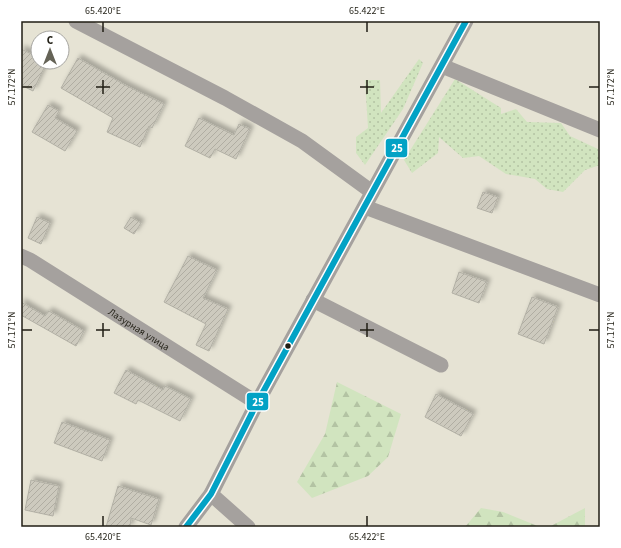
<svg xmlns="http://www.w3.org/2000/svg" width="621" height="548" font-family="'Source Sans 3',sans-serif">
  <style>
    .grass { fill: url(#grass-dots) }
    .forest { fill: url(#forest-firs) }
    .building { fill: url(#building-hatch); stroke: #b2b0a5; filter: url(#shadow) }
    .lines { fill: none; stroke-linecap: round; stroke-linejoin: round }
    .minor { stroke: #a5a19e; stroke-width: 15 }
    .bus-1-casing { stroke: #fff; stroke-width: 9 }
    .bus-1 { stroke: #02a2c5; stroke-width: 6 }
    .ticks { fill: none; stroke: #201e14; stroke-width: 1.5 }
    .bus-dot { fill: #201e14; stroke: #fff; stroke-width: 1.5 }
    .labels { text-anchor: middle; stroke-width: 4; stroke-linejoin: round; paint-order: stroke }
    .street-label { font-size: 10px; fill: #201e14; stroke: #fff }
    .line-badge { stroke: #fff; stroke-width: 1.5 }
    .badge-label { font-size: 11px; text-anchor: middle; font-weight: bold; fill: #fff }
    .neatline { fill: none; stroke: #201e14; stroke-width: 1.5 }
    .ticks-label { font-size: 10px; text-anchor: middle; fill: #201e14 }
  </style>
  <defs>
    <pattern id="grass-dots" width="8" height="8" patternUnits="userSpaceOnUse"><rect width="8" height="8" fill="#d1e4bf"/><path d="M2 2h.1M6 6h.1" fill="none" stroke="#b3c3a3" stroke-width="1.8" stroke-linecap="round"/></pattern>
    <pattern id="forest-firs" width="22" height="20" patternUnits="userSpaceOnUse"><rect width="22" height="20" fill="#d1e4bf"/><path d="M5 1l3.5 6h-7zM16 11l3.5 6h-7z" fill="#b3c3a3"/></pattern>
    <pattern id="building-hatch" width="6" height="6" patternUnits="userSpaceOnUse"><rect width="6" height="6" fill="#cdcabe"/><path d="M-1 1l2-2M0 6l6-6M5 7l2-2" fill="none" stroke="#b0ada2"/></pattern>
    <filter id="shadow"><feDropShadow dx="3.5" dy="-3.5" stdDeviation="2" flood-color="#0004"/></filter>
  </defs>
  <rect width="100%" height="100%" fill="#e6e3d4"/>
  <!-- grass -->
  <path class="grass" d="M419,59L423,63L403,109L365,165L356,153V137L368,128L365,80H380L381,113Z
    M455,79L501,108V114L516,109L527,122L561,123L570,136L598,149L600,165L585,170L563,192L547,189L535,179L506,174L479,156L463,158L439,137L438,153L412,173L404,160Z"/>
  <!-- forest -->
  <path class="forest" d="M337,382L401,414L388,457L368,476L312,498L297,482L325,434Z
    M481,508L503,512L540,527H465Z
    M585,508V527H549Z"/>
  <!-- building -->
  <path class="building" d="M21,49L38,57V62H47L33,91L21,85Z
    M78,58L125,85L164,104L152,128L149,126L140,147L107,132L113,118L61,88Z
    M48,105L59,111L55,118L77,131L65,151L32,132Z
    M199,118L234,135L239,124L250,129L236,159L215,149L210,158L185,146Z
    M483,192L498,197L492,213L477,208Z
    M37,217L50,223L41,244L28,238Z
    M131,217L141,223L134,234L124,228Z
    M188,256L217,270L203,298L228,309L209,351L196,345L206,324L164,302Z
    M459,272L487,282L479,303L452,293Z
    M532,297L558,307L544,344L518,334Z
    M21,302L45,316L49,311L84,331L76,346L21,315Z
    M126,370L163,390L165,386L191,399L180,421L138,400L136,404L114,393Z
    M436,394L473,414L461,436L425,417Z
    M62,422L110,440L102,461L54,443Z
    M31,480L59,486L53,516L25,510Z
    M118,486L159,499L151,525L131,518L130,527H106Z"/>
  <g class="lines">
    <!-- minor -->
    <g class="minor">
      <path d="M76,21L225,98L302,141L372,192"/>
      <path d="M442,66L600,130"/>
      <path d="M365,207L600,295"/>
      <path id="s1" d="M21,256L30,260L257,403"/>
      <path d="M313,300L441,365"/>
      <path d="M211,494L248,527"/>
      <path d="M186,527L211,494L257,403L466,21"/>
    </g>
    <defs>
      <path id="bus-1" d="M186,527L211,494L257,403L466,21"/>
    </defs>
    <!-- bus-1 casing -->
    <use href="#bus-1" class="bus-1-casing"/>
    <!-- bus-1 -->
    <use href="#bus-1" class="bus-1"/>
  </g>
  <!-- ticks -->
  <path class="ticks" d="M103,22V32M367,22V32M103,80V94M367,80V94M22,87H32M96,87H110M360,87H374M589,87H599M103,323V337M367,323V337M22,330H32M96,330H110M360,330H374M589,330H599M103,516V526M367,516V526"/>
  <!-- markers -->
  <circle class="bus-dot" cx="288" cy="346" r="3.5"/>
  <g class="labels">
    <!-- street labels -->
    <g class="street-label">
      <text dy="4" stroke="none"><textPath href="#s1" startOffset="139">Лазурная улица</textPath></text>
    </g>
  </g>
  <g class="line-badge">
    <rect x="385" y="138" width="23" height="20" rx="4" fill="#02a2c5"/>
    <rect x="246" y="392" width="23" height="19" rx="4" fill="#02a2c5"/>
  </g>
  <g class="badge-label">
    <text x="397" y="152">25</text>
    <text x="258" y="406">25</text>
  </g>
  <!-- border -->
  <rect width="621" height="548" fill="none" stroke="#ffffff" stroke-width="44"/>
  <!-- north arrow -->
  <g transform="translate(50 50)"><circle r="19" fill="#ffffff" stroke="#a6a5a1"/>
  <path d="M0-3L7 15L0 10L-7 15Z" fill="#656357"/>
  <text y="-6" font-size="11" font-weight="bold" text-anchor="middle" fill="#201e14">С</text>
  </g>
  <rect x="22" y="22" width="577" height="504" class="neatline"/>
  <g class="ticks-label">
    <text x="103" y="14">65.420°E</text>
    <text x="367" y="14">65.422°E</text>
    <text transform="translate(11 87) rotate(-90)" y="4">57.172°N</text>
    <text transform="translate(610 87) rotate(-90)" y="4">57.172°N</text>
    <text transform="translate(11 330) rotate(-90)" y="4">57.171°N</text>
    <text transform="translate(610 330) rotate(-90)" y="4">57.171°N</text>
    <text x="103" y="540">65.420°E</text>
    <text x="367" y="540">65.422°E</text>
  </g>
</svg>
